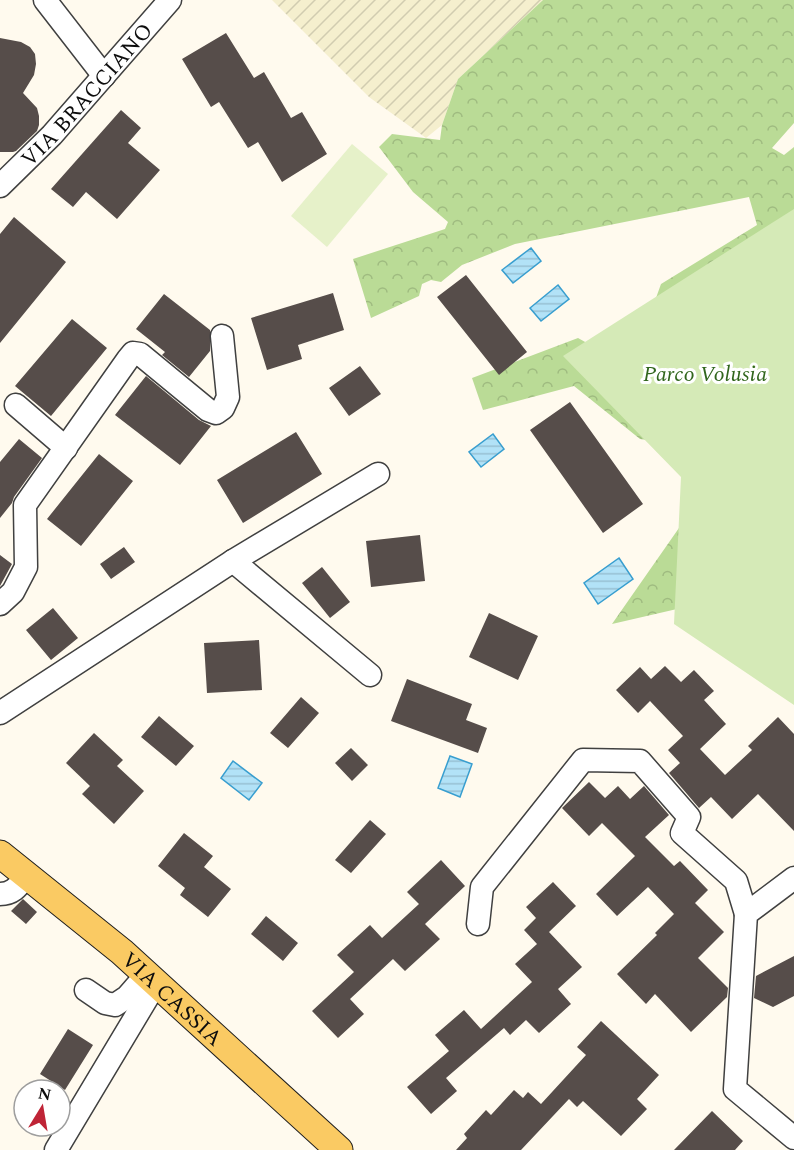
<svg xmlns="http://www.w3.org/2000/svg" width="794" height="1150" font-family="Spectral,serif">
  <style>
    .farmland { fill: url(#farmland-furrows) }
    .forest { fill: url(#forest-crowns) }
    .park { fill: #d5eab7 }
    .pitch { fill: #e6f1c9 }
    .water { fill: url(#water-rules); stroke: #389ecf; stroke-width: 1.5 }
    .building { fill: #564d4a }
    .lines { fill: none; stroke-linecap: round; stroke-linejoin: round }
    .minor-casing { stroke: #404040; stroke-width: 25 }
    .major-casing { stroke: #1e1e1e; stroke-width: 29 }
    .minor { stroke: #fff; stroke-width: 22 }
    .major { stroke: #faca63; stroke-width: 27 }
    .labels { text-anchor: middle; stroke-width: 6; stroke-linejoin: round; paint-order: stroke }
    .street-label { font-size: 22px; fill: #0d0d0d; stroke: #fff }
    .park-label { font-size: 22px; font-style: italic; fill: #31661d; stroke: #fff }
  </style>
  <defs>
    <pattern id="farmland-furrows" width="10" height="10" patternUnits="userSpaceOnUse" patternTransform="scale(1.5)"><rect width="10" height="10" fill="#f5efce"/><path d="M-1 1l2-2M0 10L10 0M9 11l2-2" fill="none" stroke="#d1ccb0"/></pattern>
    <pattern id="forest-crowns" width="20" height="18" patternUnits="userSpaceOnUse" patternTransform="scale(1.5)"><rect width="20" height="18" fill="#badb96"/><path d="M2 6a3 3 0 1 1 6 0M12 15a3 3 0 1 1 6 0" fill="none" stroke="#9fbb80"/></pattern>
    <pattern id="water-rules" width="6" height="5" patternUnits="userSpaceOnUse" patternTransform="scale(1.5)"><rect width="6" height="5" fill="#b2e2f7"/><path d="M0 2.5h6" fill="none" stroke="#98c1d3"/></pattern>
  </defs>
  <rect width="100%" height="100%" fill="#fffaee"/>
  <!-- farmland -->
  <path class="farmland" d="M272,0H543L458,79L442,125L426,138L369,97Z"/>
  <!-- forest -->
  <path class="forest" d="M543,0H794V123L772,148L784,155L794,147V301L703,603L612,624L702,495L669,443L640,439L574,386L483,410L472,378L578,338L612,357L642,337L661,284L757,225L749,197L515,244L462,265L441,282L431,280L422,284L419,296L371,318L353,259L445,229L448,222L413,192L379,147L392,134L440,140L442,125L458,79Z"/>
  <!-- park -->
  <path class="park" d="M794,209V705L674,624L681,477L563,356Z"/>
  <!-- pitch -->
  <path class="pitch" d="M352,144L388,174L327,247L291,216Z"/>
  <!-- water -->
  <path class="water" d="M531,248L541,261L513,283L502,270Z
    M558,285L569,299L541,321L530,308Z
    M493,434L504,449L481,467L469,452Z
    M619,558L633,579L598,604L584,583Z
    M450,756L472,764L460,797L438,788Z
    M233,761L262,783L249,800L221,778Z"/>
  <!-- building -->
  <path class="building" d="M226,33L254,78L264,72L291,118L302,112L327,154L282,182L258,142L248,148L219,102L211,107L182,59Z
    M0,38L21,42L30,47L35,54L36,64L34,75L23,93L37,108L39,116V125L37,131L16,151L13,152H0Z
    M121,110L141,128L128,143L160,170L117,219L86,192L73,207L51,189Z
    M14,217L66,262L0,343V234Z
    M466,275L527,352L499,375L437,297Z
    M333,293L344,330L298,345L302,359L267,370L251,318Z
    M164,294L210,330V351L189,377L162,355L165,352L136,329Z
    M72,319L107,348L51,416L15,386Z
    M360,366L381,394L349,416L329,388Z
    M146,376L199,420L211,426L180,465L115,415Z
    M570,402L643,504L603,533L530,430Z
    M296,432L322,474L243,523L217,480Z
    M19,439L42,458L14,497L12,503L0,518V462Z
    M99,454L133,481L81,546L47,519Z
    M420,535L425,581L371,587L366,541Z
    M124,547L135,562L111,579L100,564Z
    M0,555L12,564L0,586Z
    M322,567L350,602L330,618L302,583Z
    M53,608L78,638L51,660L26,630Z
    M489,613L538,636L518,680L469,657Z
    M259,640L262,690L207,693L204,643Z
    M665,666L681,682L694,670L714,691L704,700L726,724L700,749L725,775L752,750L748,746L778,717L794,734V831L758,794L732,819L711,797L699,808L669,773L680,763L668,750L683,736L650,701L638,713L616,690L640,667L651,679Z
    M407,679L472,704L466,720L487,728L478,753L391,721Z
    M301,697L319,713L288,748L270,733Z
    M159,716L194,746L176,766L141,737Z
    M94,733L123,760L117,766L144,791L114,824L82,794L90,786L66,763Z
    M351,748L368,765L352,781L335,763Z
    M589,782L605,798L618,786L630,799L644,786L669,815L645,837L674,866L680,861L708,890L695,903L724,932L698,958L728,988L727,997L691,1032L655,994L646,1004L617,974L657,935L655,933L674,914L648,887L617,916L596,894L635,856L602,823L589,836L562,808Z
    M370,820L386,834L351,873L335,860Z
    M184,833L213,856L204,867L231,889L208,917L180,895L185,888L158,866Z
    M441,860L465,886L425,924L440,939L405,971L393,959L350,999L364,1014L338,1038L312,1011L354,972L337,955L370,925L382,938L419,904L407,892Z
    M553,882L576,906L549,932L582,967L558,989L571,1004L539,1033L526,1020L510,1035L504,1028L446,1078L457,1091L431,1114L407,1087L449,1051L435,1035L464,1010L481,1029L532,982L515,964L537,944L524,930L536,918L526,907Z
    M23,899L37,912L26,924L11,911Z
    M266,916L298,943L283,961L251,934Z
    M794,956V996L773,1007L754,998L756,976Z
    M601,1021L659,1075L637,1099L647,1109L621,1136L583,1101L577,1107L569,1099L521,1150H456L467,1138L464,1134L486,1110L491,1115L514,1090L523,1098L528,1092L541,1104L586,1055L577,1047Z
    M68,1029L93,1045L65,1090L40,1074Z
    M712,1111L743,1141L735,1150H674Z"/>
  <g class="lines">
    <defs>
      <g id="minor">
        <path d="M45,0L104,76"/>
        <path id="s1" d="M0,186L52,135L170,0"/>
        <path d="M16,405L66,448"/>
        <path d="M233,561L370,675"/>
        <path d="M0,604L13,592L26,567L25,505L128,359L133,353L140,354L208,410L216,413L223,408L228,397L222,336"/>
        <path d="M0,713L233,561L378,474"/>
        <path d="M794,878L746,914L735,1089L794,1138"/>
        <path d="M0,894C14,894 19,885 27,875"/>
        <path d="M478,924L482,887L583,760L640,761L689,817L682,833L736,881L746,914"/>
        <path d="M86,990L105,1003L115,1005L127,997L147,974"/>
        <path d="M56,1150L156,983"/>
      </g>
      <g id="major">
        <path id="s2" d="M0,854L122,952L339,1150"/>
      </g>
    </defs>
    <!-- minor casing -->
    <use href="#minor" class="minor-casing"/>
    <!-- major casing -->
    <use href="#major" class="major-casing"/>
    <!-- minor -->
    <use href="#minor" class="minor"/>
    <!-- major -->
    <use href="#major" class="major"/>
  </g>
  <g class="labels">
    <!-- street labels -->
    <g class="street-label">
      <text dy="8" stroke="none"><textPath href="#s1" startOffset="126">VIA BRACCIANO</textPath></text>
      <text dy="8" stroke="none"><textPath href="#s2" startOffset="225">VIA CASSIA</textPath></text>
    </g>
    <!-- park labels -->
    <g class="park-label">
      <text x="705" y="381">Parco Volusia</text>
    </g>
  </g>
  <!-- north arrow -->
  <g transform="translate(42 1108) rotate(11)"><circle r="28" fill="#ffffff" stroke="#9e9e9e" stroke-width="1.5"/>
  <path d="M0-4.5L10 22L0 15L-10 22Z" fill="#bf2436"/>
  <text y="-9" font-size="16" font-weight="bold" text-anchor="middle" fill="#0d0d0d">N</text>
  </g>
</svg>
